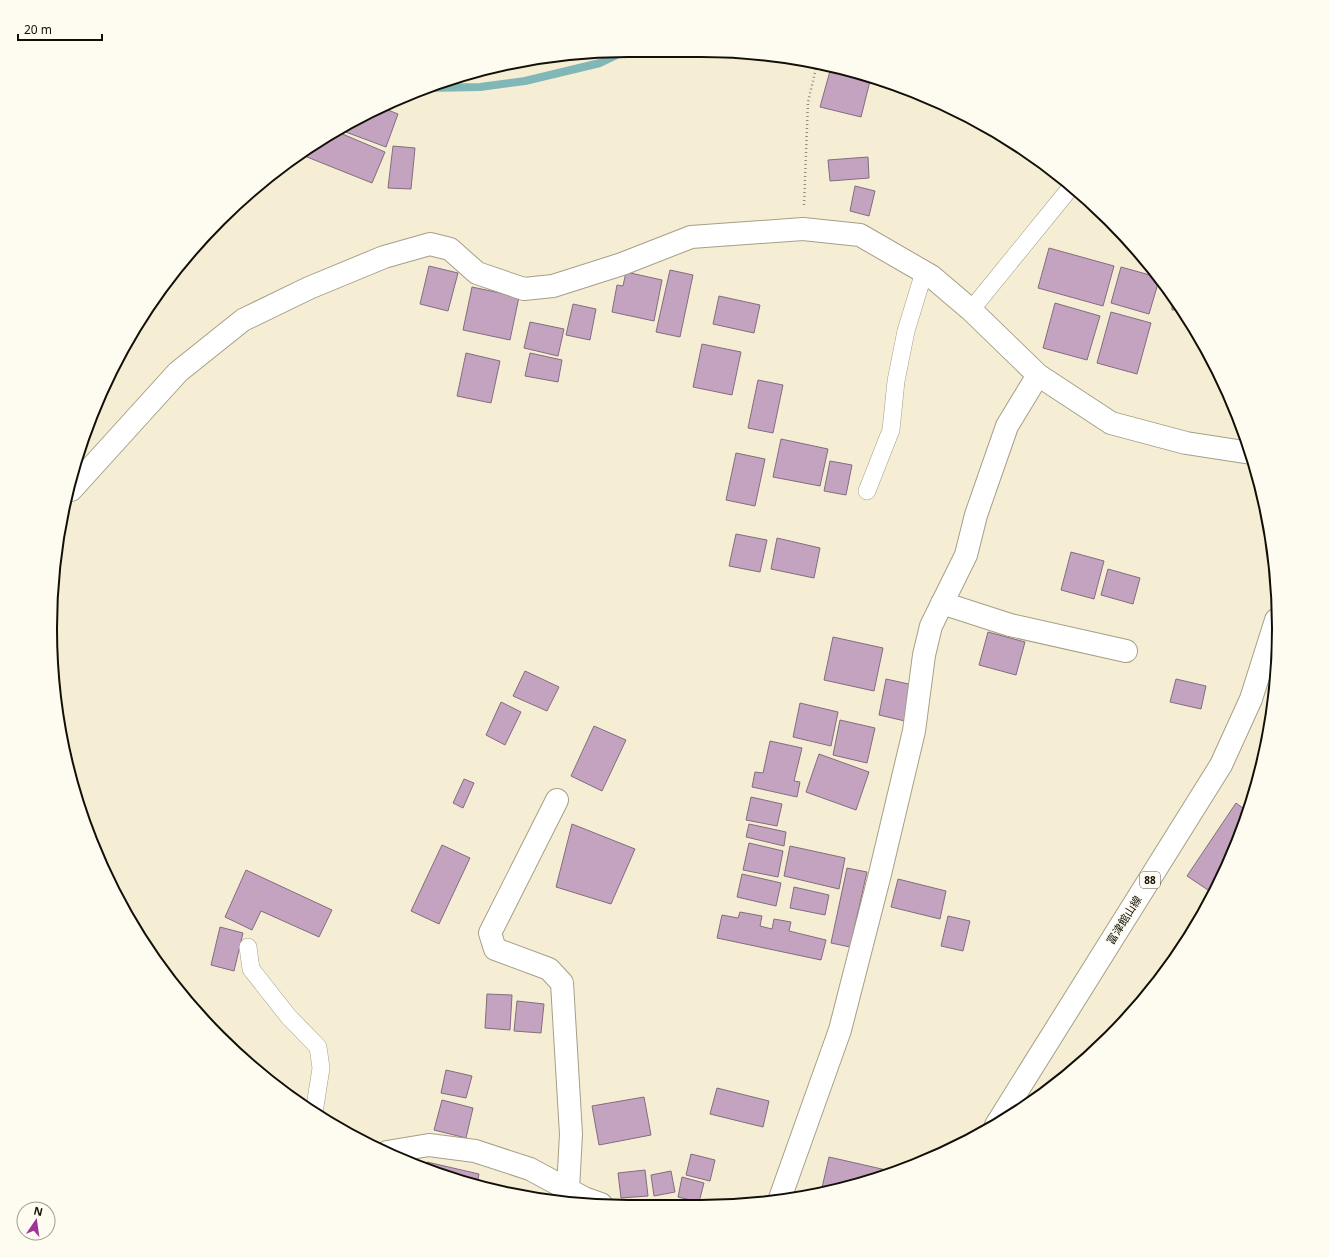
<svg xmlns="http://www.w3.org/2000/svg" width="1329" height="1257" font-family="'Noto Sans','Noto Sans JP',sans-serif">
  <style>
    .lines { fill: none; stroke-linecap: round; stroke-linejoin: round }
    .stream { stroke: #82b7b7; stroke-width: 8 }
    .building { fill: #c4a3c0; stroke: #816d7e }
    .service-casing { stroke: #a59f86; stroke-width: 18 }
    .minor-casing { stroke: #a59f86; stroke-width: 24 }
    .primary-casing { stroke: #a59f86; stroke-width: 24 }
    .path { stroke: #928c7a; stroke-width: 2.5; stroke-dasharray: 1 3; stroke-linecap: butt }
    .service { stroke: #fff; stroke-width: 17 }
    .minor { stroke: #fff; stroke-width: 22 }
    .primary { stroke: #fff; stroke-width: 22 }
    .labels { text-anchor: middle; stroke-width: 3.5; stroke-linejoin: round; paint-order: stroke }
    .shield { fill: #fefcf1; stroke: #59564d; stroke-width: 1 }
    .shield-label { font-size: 10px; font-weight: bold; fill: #120f07 }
    .street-label { font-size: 11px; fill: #120f07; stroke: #fefcf1 }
    .rim { fill: none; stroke: #120f07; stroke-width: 2 }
  </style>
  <rect width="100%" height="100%" fill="#f5eed4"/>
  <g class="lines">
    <!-- stream -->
    <path class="stream" d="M426,88L480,87L525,81L600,63L627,50"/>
  </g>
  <!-- building -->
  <path class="building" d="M830,71L870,81L861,117L820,107Z
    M383,108L398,114L386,147L343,131Z
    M340,133L385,152L372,183L302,155Z
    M393,146L415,148L411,189L388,188Z
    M868,157L869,178L830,181L828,160Z
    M855,186L875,191L869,216L850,211Z
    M1049,248L1114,266L1103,306L1038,288Z
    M429,266L458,273L448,311L420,304Z
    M1121,267L1157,277L1159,280L1149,314L1111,303Z
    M670,270L693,275L680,337L656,332Z
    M626,272L662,280L654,321L612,312L617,285L623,286Z
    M472,287L519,297L510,340L463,330Z
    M719,296L760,305L754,333L713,324Z
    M1172,298L1181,310H1172Z
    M1055,303L1100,316L1087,360L1043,348Z
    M573,304L596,309L590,340L566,335Z
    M1111,312L1151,323L1137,374L1097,363Z
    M530,322L564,329L558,356L524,348Z
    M702,344L741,352L732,395L693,387Z
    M466,353L500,361L491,403L457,396Z
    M530,353L562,360L558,382L525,376Z
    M758,380L783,385L773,433L748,428Z
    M781,439L828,449L820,486L773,477Z
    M736,453L765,459L755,506L726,500Z
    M830,461L852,465L846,495L824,491Z
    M736,534L767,540L760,572L729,566Z
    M777,538L820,548L814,578L771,569Z
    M1071,552L1104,561L1094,599L1061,590Z
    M1108,569L1140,578L1133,604L1101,595Z
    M988,632L1025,642L1016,675L979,665Z
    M833,637L883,648L874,691L824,680Z
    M525,671L559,687L547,711L513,696Z
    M886,679L913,685L905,721L879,715Z
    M1176,679L1206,686L1201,709L1170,702Z
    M501,702L521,712L505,745L486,735Z
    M800,703L838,712L831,746L793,737Z
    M840,720L875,728L867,763L833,755Z
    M594,726L626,740L602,791L571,776Z
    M770,741L802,748L794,781L800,782L797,797L752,787L755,772L763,773Z
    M819,754L869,772L856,810L806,792Z
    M464,779L474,783L463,808L453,803Z
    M751,797L782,804L777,826L746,820Z
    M1236,803L1247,811L1219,885L1214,894L1187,876Z
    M572,824L635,849L611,904L556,887Z
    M749,824L786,832L784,846L746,837Z
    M749,843L783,851L778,877L743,870Z
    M442,845L470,858L439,924L411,911Z
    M790,846L845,858L839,889L784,876Z
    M847,868L867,872L850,947L831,943Z
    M246,870L332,910L319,937L261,911L252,930L225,917Z
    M742,874L781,883L776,906L737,897Z
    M898,879L946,891L940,919L891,907Z
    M794,887L829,895L825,915L790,908Z
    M740,912L762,916L760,926L772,929L774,919L791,922L789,931L826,940L821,960L717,938L722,915L738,918Z
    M948,916L970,921L963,951L941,946Z
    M220,927L243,933L234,971L211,965Z
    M487,994L512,995L510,1030L485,1028Z
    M517,1001L544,1004L541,1033L514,1031Z
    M446,1070L472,1076L466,1098L441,1093Z
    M717,1088L769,1101L763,1127L710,1114Z
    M644,1097L651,1135L599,1145L592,1106Z
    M442,1100L473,1108L466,1138L434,1130Z
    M691,1154L715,1160L710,1181L686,1175Z
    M829,1157L895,1172L886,1176L821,1192Z
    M427,1162L479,1174L477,1184L426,1169Z
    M645,1170L648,1196L621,1198L618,1173Z
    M671,1171L675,1192L654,1196L651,1175Z
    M682,1177L704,1183L699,1202L678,1197Z
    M678,1200L696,1205H677Z"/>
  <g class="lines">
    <defs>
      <path id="service" d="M971,310L1071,187
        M867,491L891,430L896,381L906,331L924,272
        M248,947L251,969L288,1016L318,1047L321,1068L314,1113"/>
      <path id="minor" d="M71,490L178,372L243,320L309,288L384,257L430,244L450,249L477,273L524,289L553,286L622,264L691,237L803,229L860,235L931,276L971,310L1038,375L1111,423L1186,443L1251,453
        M942,603L1010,625L1126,651
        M557,800L490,933L495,949L549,969L562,983L571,1134L568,1189
        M387,1152L429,1145L475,1151L530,1169L584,1198L601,1204
        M779,1201L840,1030L880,874L914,731L924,655L931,626L966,555L976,515L1007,426L1038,375"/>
      <path id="primary" d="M996,1125L1221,765L1251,699L1276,620"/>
    </defs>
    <!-- service casing -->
    <use href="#service" class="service-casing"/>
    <!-- minor casing -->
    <use href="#minor" class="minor-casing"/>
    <!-- primary casing -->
    <use href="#primary" class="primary-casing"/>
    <!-- path -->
    <path class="path" d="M804,205L808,102L817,64"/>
    <!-- service -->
    <use href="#service" class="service"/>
    <!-- minor -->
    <use href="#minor" class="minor"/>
    <!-- primary -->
    <use href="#primary" class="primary"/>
  </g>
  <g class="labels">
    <!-- shield labels -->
    <rect class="shield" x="1140" y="872" width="20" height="16" rx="3"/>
    <g class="shield-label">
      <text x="1150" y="884">88</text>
    </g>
    <!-- street labels -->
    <g class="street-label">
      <text transform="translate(1124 920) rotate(-58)" y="4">富津館山線</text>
    </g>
  </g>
  <!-- crop -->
  <path d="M0 0H1329V1257H0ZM628 57H701A571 571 0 0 1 1272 628V629A571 571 0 0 1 701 1200H628A571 571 0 0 1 57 629V628A571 571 0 0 1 628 57Z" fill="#fefcf1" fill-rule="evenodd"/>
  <path class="rim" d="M628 57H701A571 571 0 0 1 1272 628V629A571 571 0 0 1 701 1200H628A571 571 0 0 1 57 629V628A571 571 0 0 1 628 57Z"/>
  <!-- north arrow -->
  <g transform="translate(36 1221) rotate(13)"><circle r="19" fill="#fefcf1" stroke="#a09d93"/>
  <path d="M0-3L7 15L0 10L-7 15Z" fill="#9e3496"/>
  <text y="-6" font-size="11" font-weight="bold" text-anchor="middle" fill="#120f07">N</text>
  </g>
  <!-- scale -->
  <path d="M18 34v6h84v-6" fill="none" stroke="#120f07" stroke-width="2"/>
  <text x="24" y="34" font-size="12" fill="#120f07" stroke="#fefcf1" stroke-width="3" paint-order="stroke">20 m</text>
</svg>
